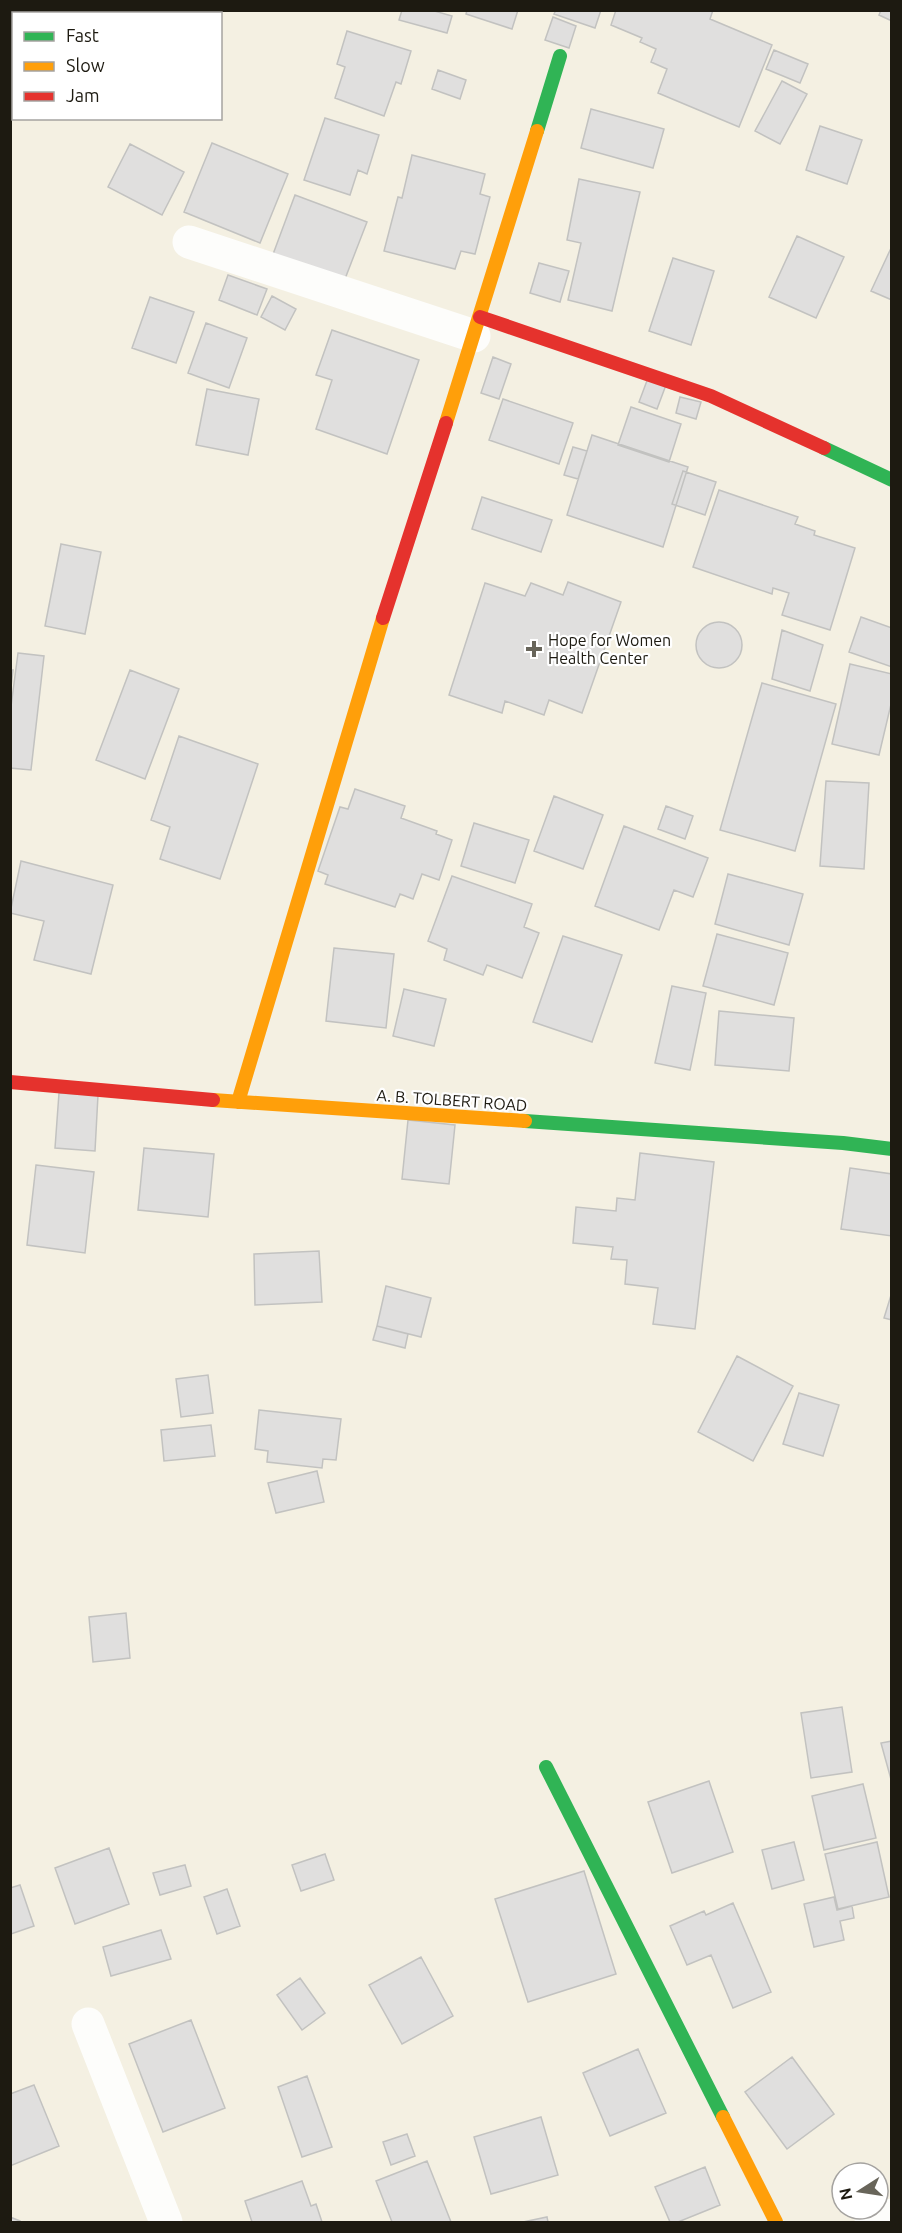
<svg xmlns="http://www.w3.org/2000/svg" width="902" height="2233" font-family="Ubuntu,sans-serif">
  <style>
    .building { fill: #e0dfde; stroke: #c2c2c0; stroke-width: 1.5 }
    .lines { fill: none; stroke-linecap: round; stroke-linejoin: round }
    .street { stroke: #fdfdfb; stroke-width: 33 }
    .fast { stroke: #30b455; stroke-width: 14 }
    .slow { stroke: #ff9f0a; stroke-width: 14 }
    .jam { stroke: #e5322d; stroke-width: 14 }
    .poi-dot { fill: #68655a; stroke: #fff; stroke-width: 2 }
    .labels { text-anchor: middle; stroke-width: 4.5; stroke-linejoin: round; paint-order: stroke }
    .poi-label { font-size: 16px; fill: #1d1a11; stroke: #fff; text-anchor: start }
    .street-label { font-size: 16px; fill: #1d1a11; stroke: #fff }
  </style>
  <rect width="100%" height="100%" fill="#f4f0e2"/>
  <!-- building -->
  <path class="building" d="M402,10H431L452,16L447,33L399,20Z
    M467,10H518L512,29L466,14Z
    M556,10H601L595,28L554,14Z
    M616,10H713L710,19L772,45L739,127L658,93L667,69L651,62L656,49L640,42L642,38L611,25Z
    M881,10H892V21L879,15Z
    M553,17L576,26L569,48L545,40Z
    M347,31L411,51L401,84L396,82L384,116L335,98L345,67L337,64Z
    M774,50L808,64L800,83L766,69Z
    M438,70L466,80L460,99L432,89Z
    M782,81L807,94L780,144L755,131Z
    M591,109L664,129L653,168L581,148Z
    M325,118L379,135L367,174L358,170L350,195L304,180Z
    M820,126L862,140L847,184L806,170Z
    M212,143L288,174L260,243L184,212Z
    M130,144L184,172L162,215L108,187Z
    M412,155L485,174L480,194L490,197L475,254L461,251L455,269L384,251L398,197L402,198Z
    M579,179L640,192L612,311L568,300L581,243L567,240Z
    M295,195L367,222L343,284L272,257Z
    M797,236L844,257L816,318L769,297Z
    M892,246V300L871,291Z
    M673,258L714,271L691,345L649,331Z
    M539,263L569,271L560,302L530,293Z
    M228,275L267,289L257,315L219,300Z
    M272,296L296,309L285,330L261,317Z
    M150,297L194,312L176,363L132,348Z
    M206,323L247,338L229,388L188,373Z
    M332,330L419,360L387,454L316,429L332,380L316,375Z
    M493,357L511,364L499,399L481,393Z
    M648,378L666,385L657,409L639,402Z
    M207,389L259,399L248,455L196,445Z
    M680,397L701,402L696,419L676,413Z
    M503,399L573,423L559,464L489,440Z
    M631,407L681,424L669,462L618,445Z
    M592,435L688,467L663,547L567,515Z
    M573,447L587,451L578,479L564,475Z
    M683,471L716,482L705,515L672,504Z
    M719,490L798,517L795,524L815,531L814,535L855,548L830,630L782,615L789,593L773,588L772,594L693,567Z
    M482,497L552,520L541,552L472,529Z
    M61,544L101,552L85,634L45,626Z
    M568,582L621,602L582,713L549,700L544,715L505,701L502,713L449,695L485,583L525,596L531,583L563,595Z
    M861,617L892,628V667L849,652Z
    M696 645a23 23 0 1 1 46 0a23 23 0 1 1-46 0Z
    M782,630L823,645L810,691L772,679Z
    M18,653L44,656L31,770L10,768V714Z
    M850,664L892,674V700L879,755L832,744Z
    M10,670H13L10,696Z
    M130,670L179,689L145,779L96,760Z
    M762,683L836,704L795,851L720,830Z
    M179,736L258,764L220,879L160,859L170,827L151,820Z
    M826,781L869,783L864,869L820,866Z
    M355,789L405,806L401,818L437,831L436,834L452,840L439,880L422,874L413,899L400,894L395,907L325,884L328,875L318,871L340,807L348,809Z
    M554,796L603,815L583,869L534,851Z
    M666,806L693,816L685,839L658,829Z
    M474,823L529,840L515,883L461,866Z
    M624,826L708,858L693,897L674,890L659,930L595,906Z
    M21,861L113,885L91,974L34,960L44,921L10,913Z
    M728,874L803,894L789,945L715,924Z
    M452,876L532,904L524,927L539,933L522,978L487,965L483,975L444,960L447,949L428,941Z
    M717,934L788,953L774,1005L703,986Z
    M563,936L622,955L592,1042L533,1022Z
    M334,948L394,954L386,1028L326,1021Z
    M672,986L706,993L690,1070L655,1063Z
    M404,989L446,999L434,1046L393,1036Z
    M719,1011L794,1018L789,1071L715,1065Z
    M59,1093L98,1095L95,1151L55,1148Z
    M408,1120L455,1125L449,1184L402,1179Z
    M144,1148L214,1154L208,1217L138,1210Z
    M640,1153L714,1162L695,1329L653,1324L658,1288L625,1284L627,1260L611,1259L613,1247L573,1243L576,1207L616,1211L617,1198L635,1200Z
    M36,1165L94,1172L85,1253L27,1245Z
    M850,1168L892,1174V1236L841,1229Z
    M319,1251L322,1302L255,1305L254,1254Z
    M386,1286L431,1298L421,1337L377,1326Z
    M892,1292V1320L884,1318Z
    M377,1326L408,1334L405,1348L373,1340Z
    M737,1356L793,1386L753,1461L698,1432Z
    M208,1375L213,1413L181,1417L176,1379Z
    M799,1393L839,1405L823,1456L783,1444Z
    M259,1410L341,1419L336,1460L323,1459L322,1468L267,1462L268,1451L255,1449Z
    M211,1425L215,1456L164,1461L161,1430Z
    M317,1471L324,1502L276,1513L268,1483Z
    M126,1613L130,1658L93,1662L89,1617Z
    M842,1707L852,1772L811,1778L801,1713Z
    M892,1741V1783L881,1743Z
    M709,1781L733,1852L672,1873L648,1802Z
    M863,1784L876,1838L824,1850L812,1796Z
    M794,1842L804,1880L772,1889L762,1850Z
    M877,1842L889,1897L838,1909L825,1854Z
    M109,1848L129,1904L75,1924L55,1868Z
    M325,1854L334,1880L301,1891L292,1865Z
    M185,1865L191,1886L160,1895L153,1873Z
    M584,1871L616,1974L528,2002L495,1899Z
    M20,1885L34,1926L11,1934L10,1888Z
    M227,1889L240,1926L217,1934L204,1897Z
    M834,1897L837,1910L852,1906L854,1918L840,1921L844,1940L814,1947L804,1904Z
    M733,1903L771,1992L733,2008L711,1955L687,1965L670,1926L704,1911L706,1915Z
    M161,1930L171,1959L111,1976L103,1947Z
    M421,1957L453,2016L402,2044L369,1985Z
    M300,1978L325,2013L302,2030L277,1995Z
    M191,2020L225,2108L163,2132L129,2044Z
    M638,2049L666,2113L610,2136L583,2073Z
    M792,2057L834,2114L787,2149L745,2092Z
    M307,2076L332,2147L302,2157L278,2087Z
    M34,2085L59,2146L10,2166V2094Z
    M541,2117L558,2175L491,2194L474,2137Z
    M407,2134L415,2156L391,2165L383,2142Z
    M427,2161L451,2222H392L376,2181Z
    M705,2167L720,2205L678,2222H670L655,2187Z
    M302,2181L311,2206L316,2204L322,2222H252L245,2201Z
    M10,2217L20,2221L21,2222H10Z
    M547,2217L548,2222H523Z"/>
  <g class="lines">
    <!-- street -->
    <path class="street" d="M189,242L474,336
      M88,2024L166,2222
      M871,2222L892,2215"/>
    <!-- fast -->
    <path class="fast" d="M537,131L560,56
      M824,448L892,480
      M525,1121L843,1143L892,1149
      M546,1767L723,2117"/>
    <!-- slow -->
    <path class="slow" d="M446,423L537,131
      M213,1100L525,1121
      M238,1102L383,618
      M723,2117L776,2222"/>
    <!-- jam -->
    <path class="jam" d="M480,317L711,396L824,448
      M383,618L446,423
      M10,1082L213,1100"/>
  </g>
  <!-- markers -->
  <path class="poi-dot" d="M531 640h6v6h6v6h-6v6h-6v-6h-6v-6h6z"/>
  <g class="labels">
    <!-- poi labels -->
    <g class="poi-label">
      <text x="548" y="646">Hope for Women<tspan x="548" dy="18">Health Center</tspan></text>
    </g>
    <!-- street labels -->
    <g class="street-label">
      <text transform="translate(452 1100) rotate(4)" y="6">A. B. TOLBERT ROAD</text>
    </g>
  </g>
  <!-- border -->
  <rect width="902" height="2233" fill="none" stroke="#1d1a11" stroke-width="24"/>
  <!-- legend -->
  <rect x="12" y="12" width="210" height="108" fill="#ffffff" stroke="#a5a3a0" stroke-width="1.5"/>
  <rect x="24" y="32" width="30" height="9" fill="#30b455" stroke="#a5a3a0" stroke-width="1.5"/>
  <text x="66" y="42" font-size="18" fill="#1d1a11">Fast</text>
  <rect x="24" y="62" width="30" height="9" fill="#ff9f0a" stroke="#a5a3a0" stroke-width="1.5"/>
  <text x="66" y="72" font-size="18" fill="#1d1a11">Slow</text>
  <rect x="24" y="92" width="30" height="9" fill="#e5322d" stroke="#a5a3a0" stroke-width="1.5"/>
  <text x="66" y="102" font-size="18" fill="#1d1a11">Jam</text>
  <!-- north arrow -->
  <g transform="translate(860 2191) rotate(258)"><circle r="28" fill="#ffffff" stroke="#a5a3a0" stroke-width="1.5"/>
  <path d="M0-4.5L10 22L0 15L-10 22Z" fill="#68655a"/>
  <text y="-9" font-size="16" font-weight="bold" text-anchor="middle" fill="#1d1a11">N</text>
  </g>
</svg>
